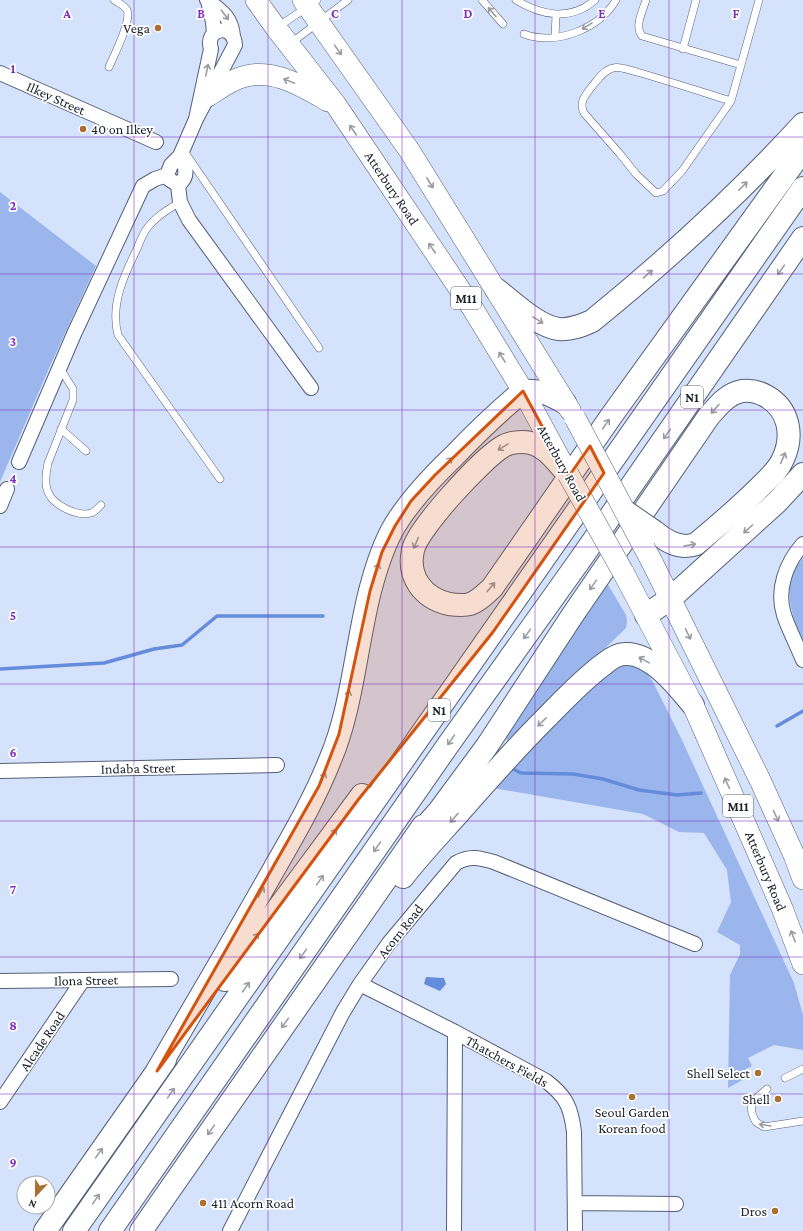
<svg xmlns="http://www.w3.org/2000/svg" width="803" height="1231" font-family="'Crimson Pro',serif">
<rect width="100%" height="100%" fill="#d5e2fc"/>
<!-- green -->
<path fill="#9bb6ec" d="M0,192l96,74 -46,100 -50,116z
M803,558v85c-12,-30 -23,-57 0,-85z
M607,583l19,32 1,5 -1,8 -117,114 -4,-4z
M629,664l13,5 10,11 29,58 113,245 9,32v35l-29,-5 -26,13 4,8 -7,4 3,7 -20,11 2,-113 10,-21v-9l-23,-13 14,-30 -4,-32 -23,-37 -25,-1 -36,-18 -150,-26 17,-24 99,-96z"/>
<!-- water -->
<path fill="#658cdb" d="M426,977l18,1 2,6 -6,7 -16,-7z"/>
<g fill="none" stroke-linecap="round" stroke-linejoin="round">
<!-- stream -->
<path stroke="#658cdb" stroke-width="3.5" d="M0,669l104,-6 50,-14 28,-4 35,-29h106
M777,726l26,-15
M511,768l10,5 52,1 30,5 36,11 38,5 24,-2"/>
<!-- service casing -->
<g stroke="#556076" stroke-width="8">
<path id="service" d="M482,0l21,24
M516,0c26,16 55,21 79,0
M646,0c-3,10 -12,27 -4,36l99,29
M278,27l39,-27
M524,34c32,12 75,-5 92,-34
M555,37l1,-22
M291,43l57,-43
M683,49l13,-49
M109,67c5,-12 23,-46 18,-57 -3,-5 -8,-7 -13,-10
M731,101c-32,-10 -63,-20 -94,-29 -8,-2 -17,-6 -24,-4 -10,2 -17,14 -23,21 -6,8 -11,14 -6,24l36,41 16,20 20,19 7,-2 19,-20 49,-70 28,-101
M184,151l135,197
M180,202c-11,7 -24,14 -32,25 -5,6 -8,14 -11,22 -13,26 -27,56 -19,86l102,144
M60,368l13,21v11l-25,63c-2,9 -4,20 0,29 5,13 29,25 43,21 4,-1 7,-5 10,-8
M61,429l25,22
M785,1078l18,-9
M767,1089c-14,11 -21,16 -11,33l8,5 39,-6"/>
</g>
<!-- minor casing -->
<g stroke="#556076" stroke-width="16">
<path id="minor" d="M207,0c14,11 24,16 26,36
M208,1l5,21 1,11
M0,73l156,69
M180,156c6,10 9,21 -2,29l-9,-6 -2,-4 4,-10 9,-9 16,-37 39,-74c-1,-23 -31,-17 -24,4l-15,70
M178,185l2,17 9,18 122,168
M19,462l55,-128 69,-148 12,-7 12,-4
M0,506l7,-17
M803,544c-17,19 -27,46 -19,71 5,15 13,30 19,45
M0,771l277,-6
M0,981l171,-2
M360,984l95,48 91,49c20,15 25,26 28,51l1,99
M0,1102l83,-122
M575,1203l101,1
M230,1231l113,-219 17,-28 29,-41 67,-80c14,-8 24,-5 38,-1l201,82
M454,1231l1,-199"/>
</g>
<!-- primary casing -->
<g stroke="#556076" stroke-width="22">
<path id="primary" d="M256,0l20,28 60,77 137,204 50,82 40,74
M303,0l106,150 161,260
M208,96c9,-6 19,-13 29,-17 32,-14 65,7 91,22
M652,562l108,218 34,75 9,24
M623,572l70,133 89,203 21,56"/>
</g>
<!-- motorway casing -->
<g stroke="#556076" stroke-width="24">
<path id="motorway" d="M496,289c16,12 42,38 63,40 12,1 22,-3 33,-8 75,-61 146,-126 211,-197
M568,474c-11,-11 -21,-27 -37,-31 -9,-2 -22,-1 -29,4 -21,13 -84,81 -89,103 -6,27 10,48 36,54 7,1 14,2 21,0 9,-3 15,-10 22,-16l120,-173 191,-265
M646,615l24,-16 107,-97 26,-28
M414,839l25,-28 48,-65 85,-130 137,-200c10,-11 18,-22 33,-25 8,-1 17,1 24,5 23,13 28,39 17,63 -4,10 -13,18 -21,26 -21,21 -43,40 -66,59 -15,6 -29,-2 -41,-12
M403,877c16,-21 35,-41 53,-61 29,-33 57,-65 88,-96 19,-19 38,-40 60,-56 6,-5 13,-10 21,-10 26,-2 53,33 68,51
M225,980l137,-185
M157,1071c39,-67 79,-134 117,-202 20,-35 41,-71 56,-109 22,-51 26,-114 40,-169 6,-23 13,-46 25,-66 16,-26 37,-48 59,-69 22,-23 45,-45 69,-65 18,-1 27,3 42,12
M45,1231l120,-171
M74,1231l729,-1043
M110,1231l338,-486 134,-188 221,-319
M141,1231l282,-405"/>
</g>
<!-- service -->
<use href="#service" stroke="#fff" stroke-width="7"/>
<!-- minor -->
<use href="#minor" stroke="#fff" stroke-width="14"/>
<!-- primary -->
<use href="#primary" stroke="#fff" stroke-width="21"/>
<!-- motorway -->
<use href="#motorway" stroke="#fff" stroke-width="22"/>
<!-- primary-bridge casing -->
<g stroke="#556076" stroke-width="22" stroke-linecap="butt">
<path id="primary-bridge" d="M575,418l77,144
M568,474l55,98"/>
</g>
<!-- motorway-bridge casing -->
<g stroke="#556076" stroke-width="24" stroke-linecap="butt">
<path id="motorway-bridge" d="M626,512l29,20"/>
</g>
<!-- primary-bridge -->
<use href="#primary-bridge" stroke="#fff" stroke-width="21"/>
<!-- motorway-bridge -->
<use href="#motorway-bridge" stroke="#fff" stroke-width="22"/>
</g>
<!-- one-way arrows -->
<defs><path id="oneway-shaft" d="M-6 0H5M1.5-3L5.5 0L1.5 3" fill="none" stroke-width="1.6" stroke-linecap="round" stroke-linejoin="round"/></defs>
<g stroke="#989b9f">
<use href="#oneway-shaft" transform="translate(492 12) rotate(-130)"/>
<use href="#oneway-shaft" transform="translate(225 15) rotate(53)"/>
<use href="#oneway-shaft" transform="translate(587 26) rotate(148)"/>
<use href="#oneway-shaft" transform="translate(338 50) rotate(55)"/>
<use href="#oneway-shaft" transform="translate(207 70) rotate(-78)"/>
<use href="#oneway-shaft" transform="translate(289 81) rotate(-158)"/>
<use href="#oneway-shaft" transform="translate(353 130) rotate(-124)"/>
<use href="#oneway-shaft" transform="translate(430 183) rotate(58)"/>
<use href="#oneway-shaft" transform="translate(743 186) rotate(-45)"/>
<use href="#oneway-shaft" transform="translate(432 248) rotate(-124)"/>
<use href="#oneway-shaft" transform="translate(781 270) rotate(125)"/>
<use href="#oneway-shaft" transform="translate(648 274) rotate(-41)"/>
<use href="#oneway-shaft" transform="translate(538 320) rotate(32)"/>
<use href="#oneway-shaft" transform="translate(502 357) rotate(-121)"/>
<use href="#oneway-shaft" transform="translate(715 409) rotate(132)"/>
<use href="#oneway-shaft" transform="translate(606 424) rotate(-55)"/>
<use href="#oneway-shaft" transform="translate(667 434) rotate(125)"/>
<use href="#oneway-shaft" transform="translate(503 447) rotate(149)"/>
<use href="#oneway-shaft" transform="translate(783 458) rotate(-66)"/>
<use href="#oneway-shaft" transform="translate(448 462) rotate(-45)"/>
<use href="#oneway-shaft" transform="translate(748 529) rotate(138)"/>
<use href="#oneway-shaft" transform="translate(416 543) rotate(114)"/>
<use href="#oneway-shaft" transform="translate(690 545) rotate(-10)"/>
<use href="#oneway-shaft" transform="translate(377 569) rotate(-73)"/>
<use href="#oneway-shaft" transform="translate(593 585) rotate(125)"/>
<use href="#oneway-shaft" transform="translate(491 587) rotate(-50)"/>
<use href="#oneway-shaft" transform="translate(527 634) rotate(125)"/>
<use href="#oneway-shaft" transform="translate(688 634) rotate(64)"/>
<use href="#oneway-shaft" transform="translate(644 660) rotate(-151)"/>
<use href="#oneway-shaft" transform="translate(348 696) rotate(-78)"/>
<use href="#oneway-shaft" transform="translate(542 722) rotate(135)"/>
<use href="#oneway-shaft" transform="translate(451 740) rotate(125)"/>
<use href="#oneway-shaft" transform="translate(323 778) rotate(-67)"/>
<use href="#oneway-shaft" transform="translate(727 783) rotate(-114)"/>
<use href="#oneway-shaft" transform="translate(776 816) rotate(65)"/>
<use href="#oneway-shaft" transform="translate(454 818) rotate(131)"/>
<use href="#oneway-shaft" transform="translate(333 834) rotate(-53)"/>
<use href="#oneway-shaft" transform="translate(377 847) rotate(125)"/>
<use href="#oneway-shaft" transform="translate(320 880) rotate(-55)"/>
<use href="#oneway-shaft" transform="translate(261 892) rotate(-61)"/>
<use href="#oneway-shaft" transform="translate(793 936) rotate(-111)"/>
<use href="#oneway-shaft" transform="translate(255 938) rotate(-53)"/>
<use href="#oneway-shaft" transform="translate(303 954) rotate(125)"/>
<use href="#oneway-shaft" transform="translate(246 987) rotate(-55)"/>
<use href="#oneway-shaft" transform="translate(285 1023) rotate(125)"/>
<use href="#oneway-shaft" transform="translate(171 1093) rotate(-55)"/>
<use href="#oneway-shaft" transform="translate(765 1125) rotate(-171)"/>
<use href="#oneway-shaft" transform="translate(211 1130) rotate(125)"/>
<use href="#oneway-shaft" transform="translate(99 1153) rotate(-55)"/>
<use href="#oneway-shaft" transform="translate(96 1199) rotate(-55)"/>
</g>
<!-- marked area -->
<path fill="#d4530f" fill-opacity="0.2" stroke="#d4530f" stroke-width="3" stroke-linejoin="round" d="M523,391l46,85 21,-30 14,27 -111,159 -135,168 -201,271 162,-285 20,-52 31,-143 12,-39 13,-26 16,-25 24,-26z"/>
<!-- grid -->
<path fill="none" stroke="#7b2cbf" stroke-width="1" stroke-opacity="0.55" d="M134,0v1231M268,0v1231M402,0v1231M535,0v1231M669,0v1231M0,137h803M0,274h803M0,410h803M0,547h803M0,684h803M0,821h803M0,957h803M0,1094h803"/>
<!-- markers -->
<g fill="#aa7030" stroke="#fff" stroke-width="1.5">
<circle cx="158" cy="28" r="4"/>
<circle cx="83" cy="129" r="4"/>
<circle cx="758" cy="1073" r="4"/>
<circle cx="632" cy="1097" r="4"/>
<circle cx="778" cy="1099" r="4"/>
<circle cx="203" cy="1203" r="4"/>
<circle cx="775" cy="1211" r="4"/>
</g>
<g text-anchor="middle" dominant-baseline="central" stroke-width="3.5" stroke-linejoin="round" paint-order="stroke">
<!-- shield labels -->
<g fill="#fff" stroke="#5f6369" stroke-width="1">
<rect x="451" y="287" width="30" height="22" rx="3"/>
<rect x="681" y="386" width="22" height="22" rx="3"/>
<rect x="428" y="699" width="22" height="22" rx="3"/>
<rect x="723" y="795" width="30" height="22" rx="3"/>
</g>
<g font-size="13" font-weight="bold" fill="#1b2029">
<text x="466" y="298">M11</text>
<text x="692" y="397">N1</text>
<text x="439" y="710">N1</text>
<text x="738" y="806">M11</text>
</g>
<!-- poi labels -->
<g font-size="14" fill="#1b2029" stroke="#fff" text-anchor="end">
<text x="150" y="28">Vega</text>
<text x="91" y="129" text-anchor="start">40 on Ilkey</text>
<text x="750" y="1073">Shell Select</text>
<text x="770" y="1099">Shell</text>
<text x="632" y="1112" text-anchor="middle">Seoul Garden<tspan x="632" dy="16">Korean food</tspan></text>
<text x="211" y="1203" text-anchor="start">411 Acorn Road</text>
<text x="767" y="1211">Dros</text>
</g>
<!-- street labels -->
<g font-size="14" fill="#1b2029" stroke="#fff">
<text transform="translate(56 98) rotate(24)">Ilkey Street</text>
<text transform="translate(392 188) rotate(56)">Atterbury Road</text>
<text transform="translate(562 463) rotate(61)">Atterbury Road</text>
<text transform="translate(138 768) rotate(-1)">Indaba Street</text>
<text transform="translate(766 871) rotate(67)">Atterbury Road</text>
<text transform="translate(400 931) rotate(-52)">Acorn Road</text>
<text transform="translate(86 980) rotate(-1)">Ilona Street</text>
<text transform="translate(42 1041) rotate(-56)">Alcade Road</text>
<text transform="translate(507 1061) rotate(29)">Thatchers Fields</text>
</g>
</g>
<g font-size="13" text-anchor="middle" font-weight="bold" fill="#7b2cbf" stroke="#fff" stroke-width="3.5" stroke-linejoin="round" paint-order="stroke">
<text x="67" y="18">A</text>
<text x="201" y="18">B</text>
<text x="335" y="18">C</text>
<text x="468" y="18">D</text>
<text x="602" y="18">E</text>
<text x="736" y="18">F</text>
<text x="13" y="73">1</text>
<text x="13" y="210">2</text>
<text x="13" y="346">3</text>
<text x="13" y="483">4</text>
<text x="13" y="620">5</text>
<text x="13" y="757">6</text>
<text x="13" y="894">7</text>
<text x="13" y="1030">8</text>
<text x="13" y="1167">9</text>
</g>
<!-- north arrow -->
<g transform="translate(36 1195) rotate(202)"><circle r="19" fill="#ffffff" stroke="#a4a6a9"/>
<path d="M0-3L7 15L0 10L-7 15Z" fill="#aa7030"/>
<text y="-6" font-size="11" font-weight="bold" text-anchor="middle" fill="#1b2029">N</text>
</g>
</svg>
